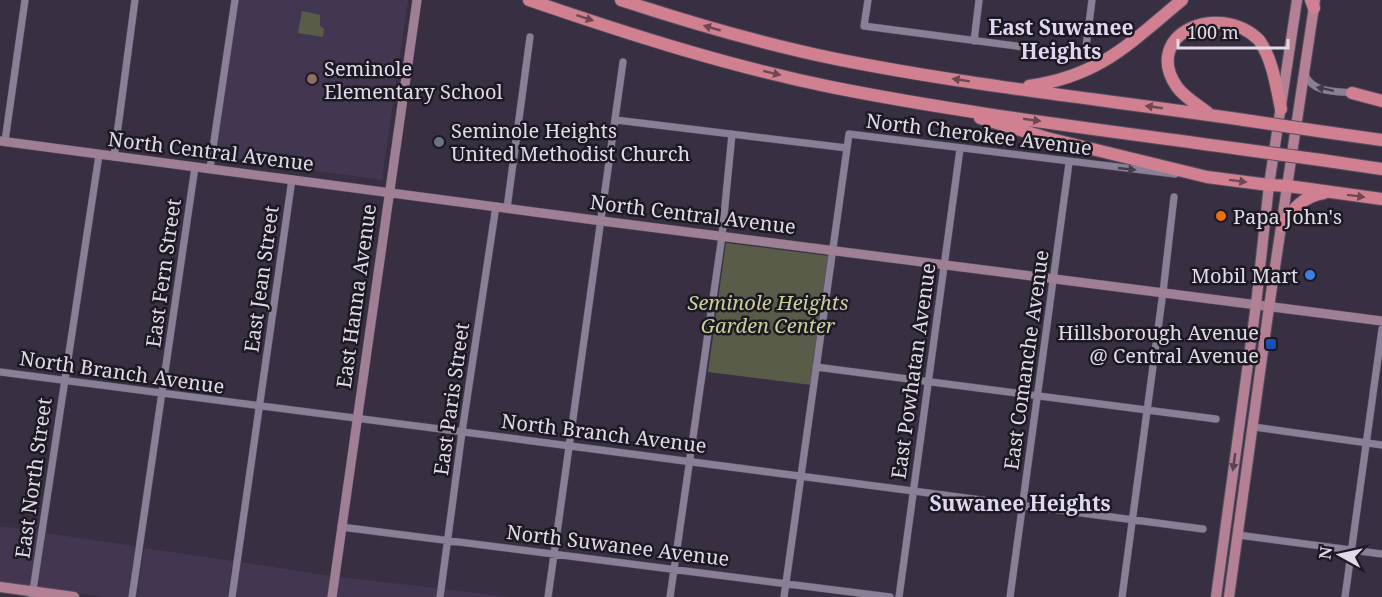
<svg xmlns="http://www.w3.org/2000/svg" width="1382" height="597" font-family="'Noto Serif',serif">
<rect width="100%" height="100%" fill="#382f43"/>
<!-- built -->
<path fill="#423650" d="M238,0h170l-26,180 -167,-23z
M0,526l38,5 -8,56 -30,-4z
M46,533l89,13 -7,51h-25l-65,-9z
M144,548l89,13 -6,36h-90z
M241,562l90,14 -3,21h-92z
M339,577l98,11 -1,9h-100z
M446,589l65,8h-67z"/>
<!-- green -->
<path fill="#5a5c4a" d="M302,11l18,4v11l4,3 -1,8 -25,-4z
M726,243l103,13 -18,129 -103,-13z"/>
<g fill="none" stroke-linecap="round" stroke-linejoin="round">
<!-- street casing -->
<g stroke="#554e5e" stroke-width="8">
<path id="street" d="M868,0l-4,26 221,29 7,-55
M974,41l5,-41
M1305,75c9,19 32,16 50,18
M616,120l231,28
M5,141l20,-141
M114,157l21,-157
M210,168l25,-168
M507,208l23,-171
M816,367l400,52
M0,372c401,54 802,101 1203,157
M1254,427l128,18
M341,527l549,70
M1238,535l144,19
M32,597l67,-442
M132,597l63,-430
M232,597l60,-418
M440,597l22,-165 34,-226
M548,597l75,-535
M670,597l52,-361 10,-102
M784,597l65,-463 326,40
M899,597l61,-448
M1010,597l59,-434
M1122,597l41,-305 11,-95
M1345,597l37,-268"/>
</g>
<!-- secondary casing -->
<g stroke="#554e5e" stroke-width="10">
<path id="secondary" d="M0,141l602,80 780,100
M332,597l85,-597"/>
</g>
<!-- primary casing -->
<g stroke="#554e5e" stroke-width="12">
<path id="primary" d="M0,587l74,10
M1216,597l40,-292 13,-120 28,-185
M1229,597l40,-290 46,-307"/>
</g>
<!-- highway casing -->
<g stroke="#554e5e" stroke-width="14">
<path id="highway" d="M529,0c99,34 199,66 302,87 135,27 273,43 409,62
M621,0c70,23 142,44 215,59 135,27 272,41 408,61
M1311,0l3,8
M1029,86c71,-10 101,-43 153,-86
M1352,93l30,8
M1208,113c-10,-8 -24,-16 -31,-26 -36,-52 41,-87 82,-47 14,20 17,46 22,69
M980,118l67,20 160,39 62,8 19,1 94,13
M1325,132l57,8
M1321,160l61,9
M1282,226c11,-17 21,-30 42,-33"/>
</g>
<!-- street -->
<use href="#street" stroke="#897f96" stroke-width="7"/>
<!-- secondary -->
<use href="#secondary" stroke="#9e7f94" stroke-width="9"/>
<!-- primary -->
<use href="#primary" stroke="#b48093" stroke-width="10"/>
<!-- highway -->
<use href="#highway" stroke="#d08091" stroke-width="12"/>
<!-- highway-bridge casing -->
<g stroke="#554e5e" stroke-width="14" stroke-linecap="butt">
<path id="highway-bridge" d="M1244,120l81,12
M1240,149l81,11"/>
</g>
<!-- highway-bridge -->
<use href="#highway-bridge" stroke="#d08091" stroke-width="12"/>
</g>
<!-- one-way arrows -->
<defs><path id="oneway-solid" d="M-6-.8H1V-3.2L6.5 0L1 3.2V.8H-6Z" transform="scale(1.5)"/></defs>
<g fill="#6e4754">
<use href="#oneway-solid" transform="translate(585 18) rotate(18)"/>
<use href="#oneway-solid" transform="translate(712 28) rotate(-164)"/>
<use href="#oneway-solid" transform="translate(772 73) rotate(14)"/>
<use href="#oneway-solid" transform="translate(961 80) rotate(-171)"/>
<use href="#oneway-solid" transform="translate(1154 107) rotate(-172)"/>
<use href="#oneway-solid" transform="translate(1032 120) rotate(8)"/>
<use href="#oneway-solid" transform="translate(1238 181) rotate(7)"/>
<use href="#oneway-solid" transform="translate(1356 196) rotate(7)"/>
</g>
<g fill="#433d4b">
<use href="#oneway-solid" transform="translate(1325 89) rotate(-168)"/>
<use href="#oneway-solid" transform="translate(1127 169) rotate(6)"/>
</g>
<use fill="#59424f" href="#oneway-solid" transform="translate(1234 462) rotate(98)"/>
<!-- markers -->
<circle fill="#8d6e63" stroke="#1d1922" stroke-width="2" cx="312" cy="79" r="6"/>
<circle fill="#6b7280" stroke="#1d1922" stroke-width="2" cx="439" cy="142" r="6"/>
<circle fill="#e8710a" stroke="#1d1922" stroke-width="2" cx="1221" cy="216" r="6"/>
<circle fill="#3f7fe0" stroke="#1d1922" stroke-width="2" cx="1310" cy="275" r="6"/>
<rect fill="#1a4fb4" stroke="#1d1922" stroke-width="2" x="1265" y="338" width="12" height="12" rx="3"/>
<g text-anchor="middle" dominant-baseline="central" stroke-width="5" stroke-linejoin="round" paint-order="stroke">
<!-- poi labels -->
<g font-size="20" fill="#e1dbe8" stroke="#1d1922" text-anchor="start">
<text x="324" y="68">Seminole<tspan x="324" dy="23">Elementary School</tspan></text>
<text x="451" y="130">Seminole Heights<tspan x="451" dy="23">United Methodist Church</tspan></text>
<text x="1233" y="216">Papa John's</text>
<text x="1298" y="275" text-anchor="end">Mobil Mart</text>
<text x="1259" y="332" text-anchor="end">Hillsborough Avenue<tspan x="1259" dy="23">@ Central Avenue</tspan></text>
</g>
<!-- street labels -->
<g font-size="20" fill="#e1dbe8" stroke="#1d1922">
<text transform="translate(979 134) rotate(7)">North Cherokee Avenue</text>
<text transform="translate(211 151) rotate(7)">North Central Avenue</text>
<text transform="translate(693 214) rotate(7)">North Central Avenue</text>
<text transform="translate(163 273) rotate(-82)">East Fern Street</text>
<text transform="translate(261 279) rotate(-82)">East Jean Street</text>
<text transform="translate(356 296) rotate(-82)">East Hanna Avenue</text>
<text transform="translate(1026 360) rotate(-82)">East Comanche Avenue</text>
<text transform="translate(913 371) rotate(-82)">East Powhatan Avenue</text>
<text transform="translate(122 372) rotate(8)">North Branch Avenue</text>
<text transform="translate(451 399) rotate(-82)">East Paris Street</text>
<text transform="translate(604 433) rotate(7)">North Branch Avenue</text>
<text transform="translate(33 478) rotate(-82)">East North Street</text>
<text transform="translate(618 545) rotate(7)">North Suwanee Avenue</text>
</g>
<!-- park labels -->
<g font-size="20" font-style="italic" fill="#cbd09a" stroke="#1d1922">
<text x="768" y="302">Seminole Heights<tspan x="768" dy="23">Garden Center</tspan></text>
</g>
<!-- neighbourhood labels -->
<g font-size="21" font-weight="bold" fill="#e2d7f1" stroke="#1d1922">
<text x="1061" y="27">East Suwanee<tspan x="1061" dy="24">Heights</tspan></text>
<text x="1020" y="503">Suwanee Heights</text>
</g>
</g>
<!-- north arrow -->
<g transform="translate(1340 555) rotate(278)" stroke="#1d1922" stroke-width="4.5" paint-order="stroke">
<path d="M0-4.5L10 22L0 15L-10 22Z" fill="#e1dbe8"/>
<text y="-9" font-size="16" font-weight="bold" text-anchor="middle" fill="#e1dbe8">N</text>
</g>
<!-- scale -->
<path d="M1178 39v9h110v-9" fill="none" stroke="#e1dbe8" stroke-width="3"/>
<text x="1187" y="39" font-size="18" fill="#e1dbe8" stroke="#1d1922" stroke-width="4.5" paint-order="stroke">100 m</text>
</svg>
